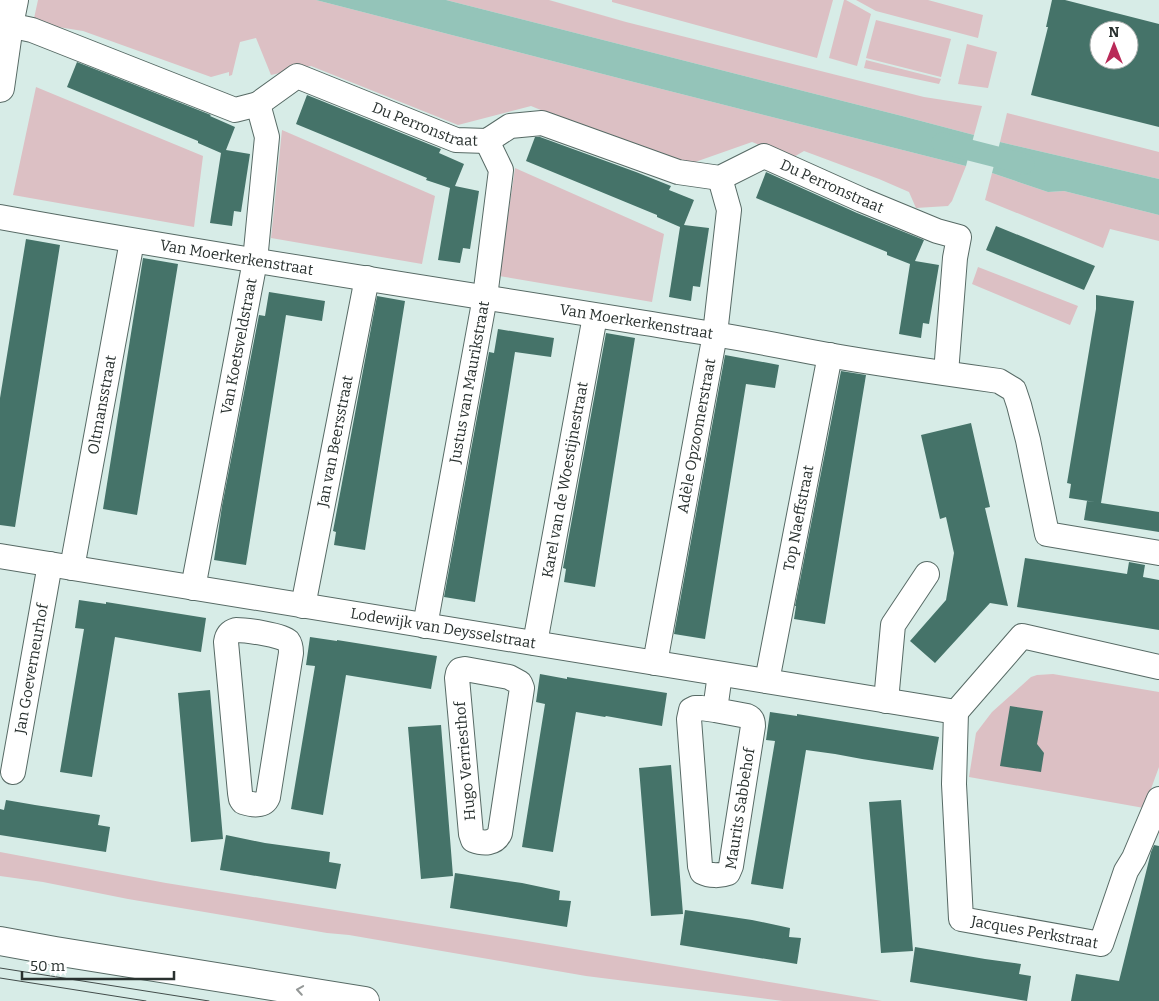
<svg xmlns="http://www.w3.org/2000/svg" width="1159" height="1001" font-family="Bitter,serif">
<rect width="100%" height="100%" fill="#d7ece7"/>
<!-- green -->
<path fill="#dcc0c4" d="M38,0h278l310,80 340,86 -14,35 -4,5 -32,2 -7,-16 -30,-13 -75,-28 -12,7 -40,-16 -71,25 -150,-61 -73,19 -147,-59 -40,9 -15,-37 -16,4 -8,33 -3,1v-4l-18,5 -128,-46 -50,-8z
M446,0h103l77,22 298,75 58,9 -8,29 -72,-19z
M612,0h221l-16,58 -205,-56z
M844,0h2l25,14 -14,52 -28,-8z
M856,0h72l55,15 -5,23 -102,-27z
M876,20l75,19 -10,38 -75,-19z
M967,44l30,8 -9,36 -30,-4z
M866,60l75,19 -2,5 -75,-16z
M36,87l167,69 -9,71 -181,-32z
M1007,113l152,39v27l-159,-37z
M282,130l153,66 -13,68 -151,-26z
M515,168l149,66 -12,68 -153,-26z
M992,173l56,19 16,-1 95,24v26l-49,-12 -7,19 -118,-48z
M978,267l100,39 -8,19 -98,-41z
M1053,674l106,18v75l-15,41 -175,-31 7,-44 16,-21 39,-35 6,-2z
M0,852l166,31 349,56 367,62h-99l-197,-25 -237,-41 -22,-2 -199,-34 -85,-17 -43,-6z"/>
<!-- water -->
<path fill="#94c4b9" d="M316,0h130l456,116 72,19 -8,31 -340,-86z
M1000,142l159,37v36l-95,-24 -16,1 -56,-19z"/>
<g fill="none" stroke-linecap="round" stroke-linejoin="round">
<!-- canal -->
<path stroke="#94c4b9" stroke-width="21" d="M942,143l82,21"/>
</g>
<!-- building -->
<path fill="#457369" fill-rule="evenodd" d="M1052,0h13l94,24v103l-128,-32 17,-68h-2zM1099,30h30v30h-30z
M77,62l134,53 -1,1 25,11 -9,23 24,4 -9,58 -7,-1 -2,15 -22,-3 11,-70 -23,-10v-2l-131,-54z
M307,95l134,54 -2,4 25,11 -9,22 24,5 -9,58 -7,-1 -3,15 -22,-3 12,-72 -24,-8 1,-2 -131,-54z
M535,137h5l96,35 35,14 -2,4 25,10 -10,25 25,3 -9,59 -7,-1 -2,15 -22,-4 11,-70 -23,-10v-2l-131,-54z
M766,172l91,41 67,27 -9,21 24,4 -10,59 -6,-1 -2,15 -22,-4 11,-70 -23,-9v-3l-131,-54z
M996,226l99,40 -11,24 -98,-40z
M26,239l34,6 -45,282 -15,-2v-127z
M143,258l35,6 -41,251 -34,-6z
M269,292l56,9 -3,20 -36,-6 -40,250 -32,-5 8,-54 37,-191 6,1z
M1096,295l38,6 -33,202 58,9v20l-75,-12 3,-19 8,1 -26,-4 2,-14 -4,-1 29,-174z
M377,296l28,5 -40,249 -31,-5 2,-13 -3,-1z
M498,329l56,9 -3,19 -36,-5 -40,250 -31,-5 45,-245 5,1z
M606,333l29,5 -40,249 -31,-5 2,-13 -3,-1z
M725,355l54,10 -4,23 -29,-4 -41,255 -31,-5z
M841,371l25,4 -41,249 -31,-5 2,-13h-1z
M971,423l19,84 -5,1 23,98 -18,-3 -55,60 -25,-22 36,-41 8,-47 -8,-36 -6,2 -19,-84z
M1025,558l102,16 2,-12 16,3 -2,12 16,3v50l-142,-23z
M79,600l27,4v-2l100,16 -5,34 -86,-15 -23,140 -32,-5 24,-143 -9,-1z
M310,637l27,4v-1l100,16 -6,33 -85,-14 -23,140 -32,-6 24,-143 -9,-1z
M540,674l27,5v-2l100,16 -5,33 -56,-10 -1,1 -29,-5 -23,140 -31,-5 23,-143 -9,-2z
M210,690l13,149 -32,3 -13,-149z
M1010,706l33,5 -6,33 7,9 -3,19 -41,-6z
M770,712l27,4v-2l142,23 -6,33 -71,-11 -27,-5 -29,-4 -23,139 -32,-5 24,-143 -9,-1z
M441,725l12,151 -32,3 -13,-152z
M671,765l12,149 -32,2 -12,-148z
M6,800l29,5 65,10 -2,10 12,2 -4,25 -106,-17v-26l4,1z
M901,800l12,151 -32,2 -12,-151z
M226,835l39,8 65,9 -1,10 12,2 -5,25 -116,-19z
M1154,845l5,1v155h-88l5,-27 43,7 32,-129z
M455,873l67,10 38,8 -1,9 12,1 -4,26 -117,-19z
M685,910l67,10 38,8 -1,9 12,1 -4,26 -117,-19z
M915,947l70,12 36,5 -2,10 12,2 -4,25 -117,-19z"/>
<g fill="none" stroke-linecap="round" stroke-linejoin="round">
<!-- minor casing -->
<g stroke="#576a65" stroke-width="26">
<g id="minor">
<path id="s1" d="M9,25l23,5 203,80 23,-6 39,-28 159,64 31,1 23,-15 32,-3 136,49 42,6 44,-22 98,44 75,31 22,6 -4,21 -9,115"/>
<path id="s2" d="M0,217c237,43 475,78 713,117 39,6 77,14 115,21 57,10 114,18 171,26l15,9 5,15 9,35 19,94 112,19"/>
<path id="s3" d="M0,556l956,156 66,-76 137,31"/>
<path id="s4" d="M72,568l60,-327"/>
<path id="s5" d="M193,588l62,-327 12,-124 -9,-33"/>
<path id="s6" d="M303,606l64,-328"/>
<path id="s7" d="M425,626l60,-329 16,-127 -14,-29"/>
<path d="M236,630c10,0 46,5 52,11 3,4 3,8 3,12l-23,144c-4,10 -16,8 -25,5l-2,-3 -1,-6 -14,-151c1,-7 3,-10 10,-12z"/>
<path id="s8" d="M535,643l60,-327"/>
<path id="s9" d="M655,663l60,-329 14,-124 -9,-32"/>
<path d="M465,669l44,8 11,6 2,5 -22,145c-5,11 -16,11 -27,7l-2,-6 -14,-156 1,-5 2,-3z"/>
<path id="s10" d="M767,681l63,-326"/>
<path d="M886,701l7,-76 34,-51"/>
<path id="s11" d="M715,710l-14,-2h-6l-4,2 -2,9 11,147 2,6c8,4 18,4 26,1l3,-7 22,-140c0,-5 -1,-8 -6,-10l-32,-6 5,-36"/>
<path id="s12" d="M956,712l-2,72 7,135 140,25 25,-73 8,-13 25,-59"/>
<path id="s13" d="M13,772l37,-208"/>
</g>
</g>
<!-- tertiary casing -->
<g stroke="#576a65" stroke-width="30">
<path id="tertiary" d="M0,88l9,-63 5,-25
M0,941l55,10 310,50"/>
</g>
<!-- minor -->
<use href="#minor" stroke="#fff" stroke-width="24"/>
<!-- tertiary -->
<use href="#tertiary" stroke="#fff" stroke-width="28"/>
<!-- tram -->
<path stroke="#424c4a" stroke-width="1" d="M0,968l209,33
M0,978l146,23"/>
</g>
<!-- one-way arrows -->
<defs><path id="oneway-chevron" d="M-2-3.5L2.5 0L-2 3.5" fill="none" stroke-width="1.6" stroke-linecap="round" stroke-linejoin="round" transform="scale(1.25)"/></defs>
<use stroke="#949897" href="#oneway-chevron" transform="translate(300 990) rotate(-171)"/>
<g text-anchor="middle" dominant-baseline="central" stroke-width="5" stroke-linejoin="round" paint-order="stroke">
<!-- street labels -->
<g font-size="15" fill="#29312f" stroke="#fff">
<text stroke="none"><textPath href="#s1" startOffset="451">Du Perronstraat</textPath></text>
<text stroke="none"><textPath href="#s1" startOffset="886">Du Perronstraat</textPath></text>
<text stroke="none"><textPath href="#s2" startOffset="240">Van Moerkerkenstraat</textPath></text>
<text stroke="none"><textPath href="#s2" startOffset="645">Van Moerkerkenstraat</textPath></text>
<text stroke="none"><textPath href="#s5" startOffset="246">Van Koetsveldstraat</textPath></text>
<text stroke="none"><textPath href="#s7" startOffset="248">Justus van Maurikstraat</textPath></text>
<text stroke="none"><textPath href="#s4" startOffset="166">Oltmansstraat</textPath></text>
<text stroke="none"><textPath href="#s9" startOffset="231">Adèle Opzoomerstraat</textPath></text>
<text stroke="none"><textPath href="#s6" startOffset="168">Jan van Beersstraat</textPath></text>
<text stroke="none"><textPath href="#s8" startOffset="166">Karel van de Woestijnestraat</textPath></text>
<text stroke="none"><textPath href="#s10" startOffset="166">Top Naeffstraat</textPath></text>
<text stroke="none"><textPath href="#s3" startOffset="449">Lodewijk van Deysselstraat</textPath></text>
<text stroke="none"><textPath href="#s13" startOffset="105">Jan Goeverneurhof</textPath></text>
<text transform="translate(465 761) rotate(-95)">Hugo Verriesthof</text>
<text stroke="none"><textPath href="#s11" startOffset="280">Maurits Sabbehof</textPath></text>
<text stroke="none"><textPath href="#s12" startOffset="282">Jacques Perkstraat</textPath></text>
</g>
</g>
<!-- north arrow -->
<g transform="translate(1114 45)"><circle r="24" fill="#ffffff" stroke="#a9adac"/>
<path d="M0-4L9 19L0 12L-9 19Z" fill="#b92a58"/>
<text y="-8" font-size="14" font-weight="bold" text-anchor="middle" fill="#29312f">N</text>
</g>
<!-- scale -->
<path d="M22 971v8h152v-8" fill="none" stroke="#29312f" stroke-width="2.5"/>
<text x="30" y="971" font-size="15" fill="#29312f" stroke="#ffffff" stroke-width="4" paint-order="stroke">50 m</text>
</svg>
